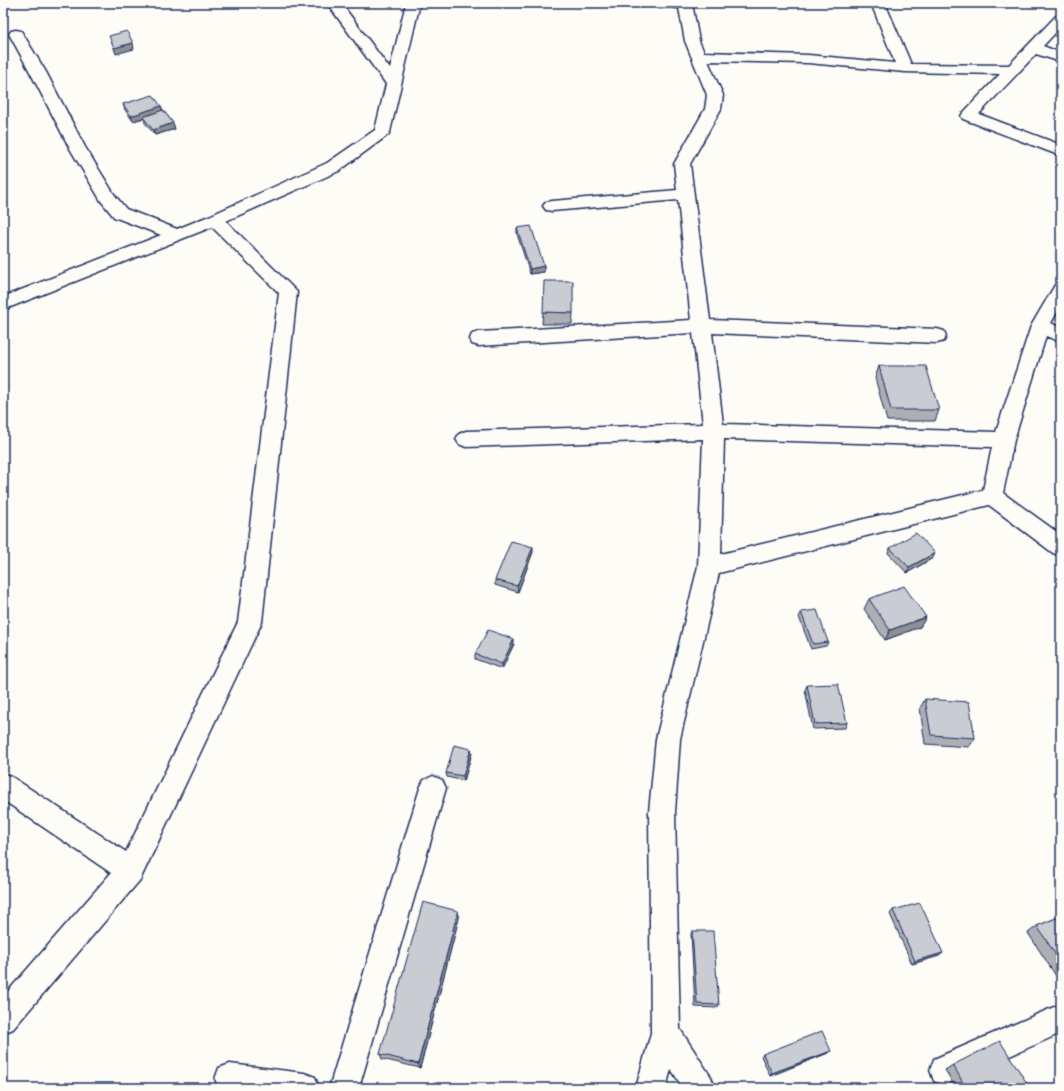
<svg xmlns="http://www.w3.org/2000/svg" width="1064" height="1091" font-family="Mynerve,sans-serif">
<rect width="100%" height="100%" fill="#fdfcf7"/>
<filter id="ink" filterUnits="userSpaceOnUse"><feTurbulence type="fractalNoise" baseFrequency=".025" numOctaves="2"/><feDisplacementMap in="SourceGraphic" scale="8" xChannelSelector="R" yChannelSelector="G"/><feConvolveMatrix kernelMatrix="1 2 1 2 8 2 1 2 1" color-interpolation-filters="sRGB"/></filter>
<g filter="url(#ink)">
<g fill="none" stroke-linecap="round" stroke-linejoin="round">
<!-- minor casing -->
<g stroke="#1b2f5e" stroke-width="3">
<path id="minor" d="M327,3h14l49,66 16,-66h14l-30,129 -2,3 -49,36 -113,50 71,71 -35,330 -122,258 -127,149 -10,4v-36l108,-124 -108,-73v-27l9,4 114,75 112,-230 41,-329 -67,-66 -209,83v-13l158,-62 -47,-18 -13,-16 -32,-54 -39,-75 -21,-38 2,-3 5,-1 5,1 2,3 23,38 39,75 29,47 12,15 51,20 32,-13 118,-53 48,-33 11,-46z
M653,3h39l7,38 5,11 104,3 87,8 -24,-60h14l26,61 98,1 47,-49 5,-1v12l-18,19 18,7v9l-25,-8 -57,60 82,31v11l-98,-37 -2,-3 2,-3 37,-39 -95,-2 -97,-9 -100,-2 15,34 -2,14 -31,55 20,156 227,9 7,2 2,5 -2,5 -7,2 -225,-10 11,91 273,8 35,-106 24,-41 6,-2v22l-10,18 10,5v14l-15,-6 -32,104 -11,53 58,42v21l-8,-3 -64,-48 -270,68 -39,166 -5,73 5,217 31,48 4,11h-32l-12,-19 -5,19h-30l15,-55 -2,-221 7,-73 42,-173 5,-127 -237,8 -7,-3 -3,-5 3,-5 7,-3 237,-7 -10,-91 -214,13 -7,-2 -2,-5 2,-5 7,-2 212,-12 -13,-120 -126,11 -6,-1 -3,-4 3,-4 6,-1 125,-11 -3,-26 31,-55 2,-14 -22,-54 -6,-33 -24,-2zM724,439l268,8 -9,43 -262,64z
M433,776l9,4 4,8 -87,300h-30l91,-300 4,-8z
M1061,1004v29l-116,52 -11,-4 -4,-11 4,-11z
M230,1064l74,9 11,4 4,11h-100l-4,-9 4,-11z"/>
</g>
<!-- minor -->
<use href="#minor" fill="#fdfcf7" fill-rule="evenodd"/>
</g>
<!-- wall -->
<path fill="#adafb5" stroke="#1b2f5e" d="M123,104l38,2 2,4 10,13 2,6 -20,6 -10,-12 -1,-5 -11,3 -8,-11z
M517,228l27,38v6l-14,2 -13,-40z
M543,312l30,1 -1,11h-30z
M879,366l60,44 -4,11h-48l-12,-43z
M890,548l43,10 -26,15 -19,-20z
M533,552l-15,40 -23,-7v-5z
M869,599l57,18 -6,10 -35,13 -21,-31z
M801,612l27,30 -2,4 -15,3 -12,-32z
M514,644l-12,25 -27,-10v-5z
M807,685l40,38 -2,5 -32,1 -8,-39z
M925,699l50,39 -6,9 -44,-3 -5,-36z
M471,749l1,4 -8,28 -17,-4 -1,-4z
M893,910l46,46 -27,8 -22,-50z
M458,911l1,7 -39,150 -38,-9 -2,-5z
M1061,916v61l-3,2 -30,-46 9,-7z
M692,931l27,74 -2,3 -22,-1 -4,-73z
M831,1051l-3,2 -58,23 -9,-20 2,-2z
M953,1065l77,23h-74l-11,-18z"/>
<!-- shaded-wall -->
<path fill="#8d8f94" stroke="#1b2f5e" d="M133,43l1,6 -18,5 -2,-6z
M161,106l2,6 -30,9 -2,-5z
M173,123l2,6 -20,6 -2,-5z
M544,266v6l-14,2v-5z
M533,547v5l-15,40 -1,-6z
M935,553l-2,5 -26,15 2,-6z
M926,617l-6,10 -35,13 5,-10z
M514,639v5l-12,25v-5z
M471,749l1,4 -8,28 -1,-5z
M458,911l1,7 -39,150 -2,-4z
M943,953l-4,3 -27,8 3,-3z
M831,1051l-3,2 -58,23 2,-3z"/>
<!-- building -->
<path fill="#c9ccd3" stroke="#1b2f5e" d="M127,31l6,12 -19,5 -5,-12z
M153,95l8,11 -30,10 -8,-12z
M163,110l10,13 -20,7 -10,-13z
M531,226l13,40 -14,3 -13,-41z
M544,281h29v32l-30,-1z
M879,366h47l13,44h-48z
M916,533l19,20 -26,14 -19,-19z
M511,541l22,6 -16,39 -22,-6z
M904,586l22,31 -36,13 -21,-31z
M817,610l11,32 -15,2 -12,-32z
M488,630l26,9 -12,25 -27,-10z
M838,684l9,39 -32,1 -8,-39z
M925,699l44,3 6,36 -44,-3z
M454,745l17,4 -8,27 -17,-3z
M423,902l35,9 -40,153 -38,-10z
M920,903l23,50 -28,8 -22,-51z
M1061,916v47l-24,-37z
M692,931h21l6,74 -22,-1z
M822,1031l9,20 -59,22 -9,-19z
M1000,1041l30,47h-64l-13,-23z"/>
</g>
<!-- margin -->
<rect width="1064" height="1091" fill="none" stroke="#fdfcf7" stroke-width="16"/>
<rect x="8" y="8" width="1048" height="1075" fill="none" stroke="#1b2f5e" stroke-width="1.5" filter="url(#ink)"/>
</svg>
